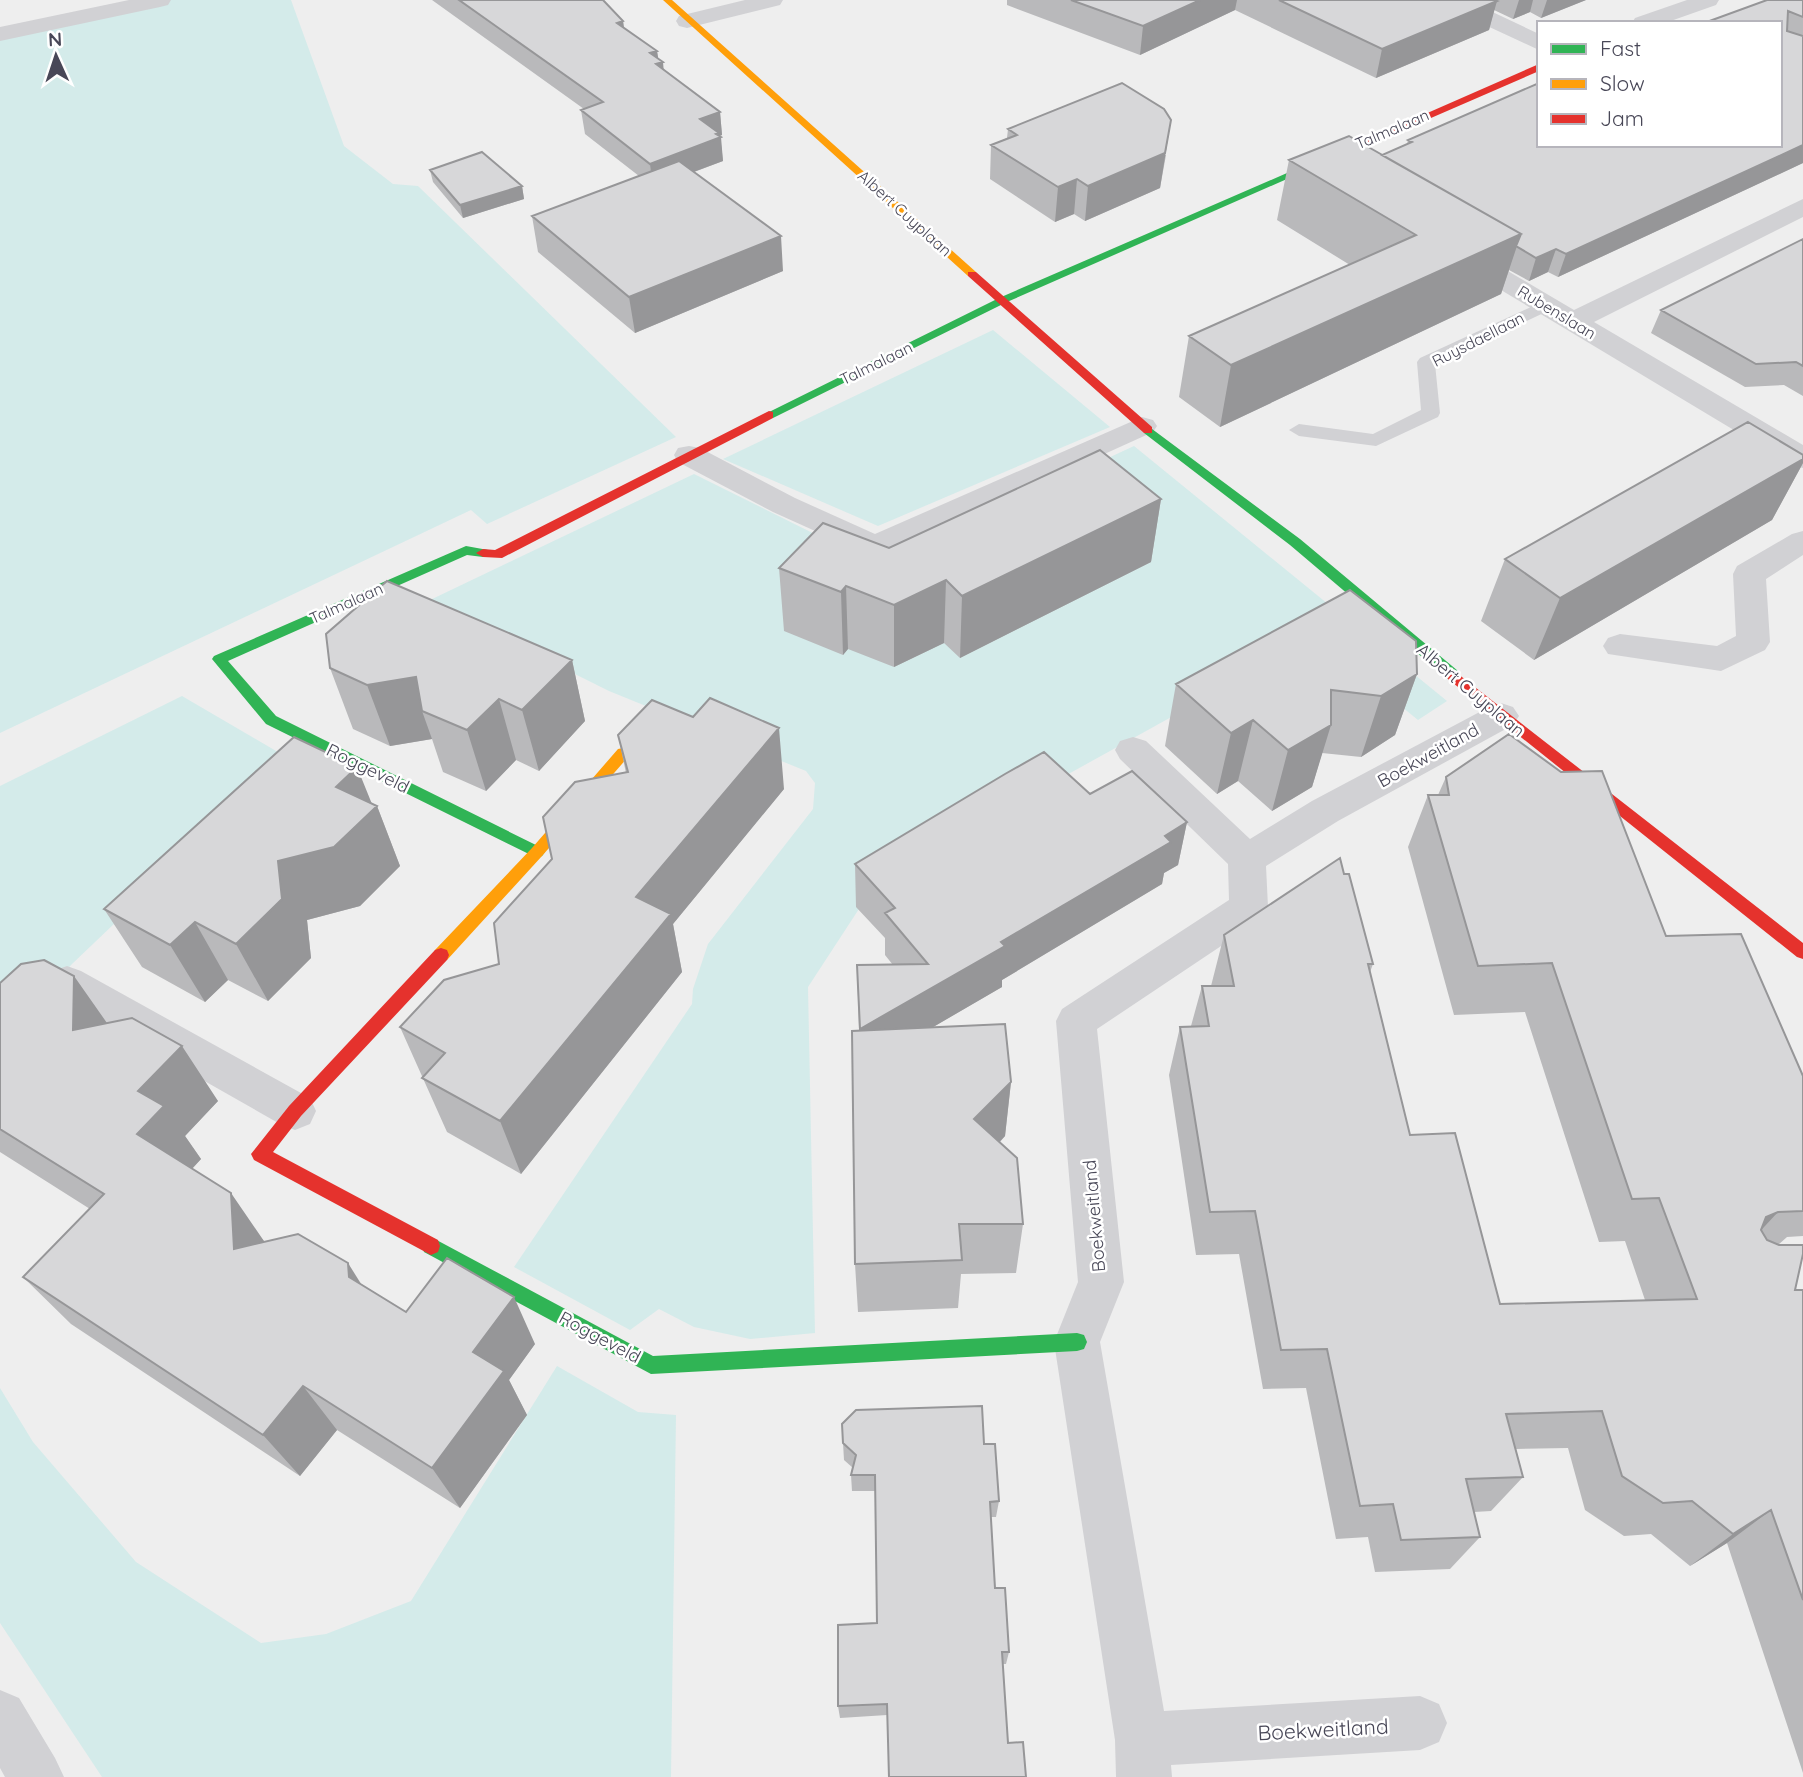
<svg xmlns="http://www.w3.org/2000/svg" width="1803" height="1777" font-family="Quicksand,sans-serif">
<rect width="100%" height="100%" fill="#eee"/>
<!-- green -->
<path fill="#d4ebea" d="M169,0h122l53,146 49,38 25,2 258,251 -189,87 -16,-14 -471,223v-698z
M993,330l117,97 -232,99 -155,-67z
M1134,446l313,255 -29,19 -102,-83 -309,171 -135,81 -64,98 7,346 -65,6 -56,-12 -35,-18 -29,21 -116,-63 178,-263 1,-15 15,-45 105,-135 2,-26 -9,-12 -197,-80 -181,-90 266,-127 183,91z
M182,696l106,62 -216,206 -72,76v-254z
M557,1366l81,46 38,3 -5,362h-569l-102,-154v-235l33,54 103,120 125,81 65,-9 85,-33z"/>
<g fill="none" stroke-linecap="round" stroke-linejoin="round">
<!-- lane -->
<path fill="#d1d1d4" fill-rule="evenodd" d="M1546,300l6,1 3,4 -3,4 -117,55 5,49 -2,4 -62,29 -77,-10 -10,-6 10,-6 74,10 48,-24 -4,-48 3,-4z"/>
<!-- street -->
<path fill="#d1d1d4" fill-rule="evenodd" d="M129,0h42l-3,5 -8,2 -160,34v-14z
M745,0h38l-3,5 -93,23 -8,-2 -3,-5 3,-5z
M1439,0h28l72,34v16l-97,-45z
M1687,0h32l-3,5 -51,18h-33l3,-5z
M1803,199v18l-209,105 209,123v23l-11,-3 -341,-205 -4,-6 4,-6 9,-2 9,2 105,62z
M1142,417l11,3 4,6 -4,6 -278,126 -102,-46 -95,-50 -4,-7 4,-7 11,-2 11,2 95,50 80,36z
M1803,531v24l-37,24 4,63 -5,8 -44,21 -113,-17 -5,-8 5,-8 12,-4 97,12 19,-10 -3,-62 4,-8 55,-32z
M1501,703l12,4 6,9 -6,9 -175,96 -72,45 2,41 -5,11 -166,111 27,253 -24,60 64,369 256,-15 19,8 8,19 -8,19 -19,8 -249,15 1,12h-56l-1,-37 -61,-398 24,-60 -22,-261 6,-12 167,-109 -1,-36 -108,-105 -5,-9 5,-9 13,-4 13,4 104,98 62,-38 177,-94z
M67,966l14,5 229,127 6,13 -6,13 -15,6 -15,-6 -227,-129 -6,-12 6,-12z
M0,1690l19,8 36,60 9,19h-59l-5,-9z"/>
<!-- fast -->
<path fill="#30b455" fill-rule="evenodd" d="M1287,173l9,2 -289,127 -234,116h-8l-2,-3 236,-117z
M1148,426l152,113 158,132 2,4 -2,4h-10l-158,-134 -146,-112v-6z
M466,546l22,4 2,3 -7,4 -16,-2 -239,106 48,55 266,132 3,4 -3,4 -5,2 -271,-134 -54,-65 2,-3z
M431,1237l222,119 424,-23 7,2 3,7 -3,7 -7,2 -426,23 -227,-122 -2,-6 2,-6z"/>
<!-- slow -->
<path fill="#ff9f0a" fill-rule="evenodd" d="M663,0h9l304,272v4h-8z
M623,748l7,5 -2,4 -86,99 -95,104h-12l-2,-5 2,-5 97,-102 86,-99z"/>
<!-- jam -->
<path fill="#e5322d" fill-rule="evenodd" d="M1539,64v7l-244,106 -9,-2z
M968,272h8l176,155v6h-8l-176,-157z
M769,411l4,1v6l-271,140 -19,-1 -7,-4 7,-4 12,1z
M1453,670l350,273v16l-6,-2 -349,-278 -2,-4 2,-4z
M441,948l6,2 2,5 -2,5 -146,156 -28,36 165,88 2,6 -2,6 -7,3 -177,-95 -3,-6 38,-48 146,-156z"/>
</g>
<!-- wall -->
<path fill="#b9b9bb" d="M432,0h171l20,21 1,7 33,23 1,8 6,11 56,42 2,23 -2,1 3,25 -29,11 89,99 -148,62 -97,-81 -6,-36 107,-40 -54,-42 -4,-24 3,-1z
M1007,0h579l-45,18 -11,-6 -17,7 -19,-9 -5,20 -113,48 -141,-68 -95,45 -133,-50z
M1803,0v163l-245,114 -10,-5 -19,9 -20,-11 -8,24 -281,133 -41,-30 10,-61 161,-71 -73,-45 12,-60 93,-5 25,-11 1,-4 296,-117z
M1008,129l158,26 -6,33 -75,33 -11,-7 -19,8 -65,-43 1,-34 16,-7z
M430,170l92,16 2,13 -61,19 -30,-36z
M1803,239v157l-19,-11 -39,2 -94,-54 10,-23z
M1803,455v8l-31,57 -238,140 -53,-39 24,-62z
M1161,499l-10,63 -191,96 -16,-15 -50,24 -46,-18 -5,6 -59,-24 -5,-63z
M572,660l13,61 -46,50 -23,-11 -30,31 -43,-19 -11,-33 -42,7 -37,-17 -23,-61z
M1417,674l-22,61 -34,22 -39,-4 -10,34 -40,24 -34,-30 -21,13 -52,-48 11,-62z
M618,735l166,54 -111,135 9,48 -161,202 -74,-42 -47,-105 99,-63 53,-105 74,-86z
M1446,777l220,159 137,140v160l-16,1 -9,8 17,45h8v483l-76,-230 -37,23 -39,-32 -27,2 -39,-26 -17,-62 -52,1 7,28 -32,34 -17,1 6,25 -30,32 -75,3 -7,-35 -32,2 -30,-151 -43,1 -24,-135 -43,1 -27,-180 11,-48 11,-1 11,-40h9l13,-51 120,-61 29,90 -3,8 40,163 90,169 145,-4 -20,-59 -26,1 -74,-230 -71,3 -46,-168 20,-52h10z
M1090,794l97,28 -9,43 -14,8 -2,11 -160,96v7l-69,40 78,55 -6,54 -5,6 23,82 -7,49 -55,1 -3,34 -100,4 -3,-48 4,-233 -2,-66h36l-8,-10v-17l-29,-31 -1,-43z
M372,804l5,2 23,60 -40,40 -53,14 4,38 -43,43 -40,-21 -23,22 -63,-35 -38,-58z
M0,983l107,40 111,78 -33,35 16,23 -9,10 73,73 96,42 45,28 129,32 -26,36 18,35 -67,93 -123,-78 -37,46 -229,-152 -48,-47 67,-68 -90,-57z
M843,1443l141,1 15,57 -3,16h-6l5,71 14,64 -3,12h-3l5,79 18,34 -139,-62 -47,3 -2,-12 39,-83 -2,-132h-23l-1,-16 2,-7 -9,-8z"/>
<!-- shaded-wall -->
<path fill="#969698" d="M1200,0h37l-2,10 -95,45 3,-29z
M1519,0h14l-3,12 -17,7z
M1547,0h39l-45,18z
M1497,1l-8,29 -113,48 6,-29z
M623,21l3,23 -9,-21z
M657,51l2,12 4,-1 2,23 -15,-32z
M720,112l2,23 -3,1 2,1 2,24 -70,26 -3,-23 50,-45z
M1171,120l-11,68 -75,33 3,-35z
M1803,145v18l-245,114 8,-23z
M1077,179l-3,35 -19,8 3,-35z
M522,186l2,13 -61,19 -3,-13z
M1521,234l-20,60 -281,133 11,-62z
M781,236l2,35 -148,62 -6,-36z
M1556,249l-8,23 -19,9 7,-23z
M1803,459v4l-31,57 -238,140 26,-62z
M1161,499l-10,63 -191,96 2,-62z
M946,580l-2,63 -50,24v-62z
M846,586l2,63 -5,6 -2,-63z
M572,660l13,61 -46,50 -17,-61z
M1417,674l-22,61 -34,22 20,-61z
M416,677l6,34 10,28 -42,7 -23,-61z
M499,699l17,61 -30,31 -19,-61z
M1253,720l-15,61 -21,13 14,-61z
M1331,725l-19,62 -40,24 16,-61z
M779,728l5,61 -111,135 9,48 -161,202 -21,-53 136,-224z
M357,767l17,42 3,-3 23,60 -40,40 -53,14 4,38 -43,43 -32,-57 42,-83 58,-74z
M1187,822l-9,43 -14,8 -2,11 -160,96v7l-141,82 -1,-40 141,-87z
M195,922l33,58 -23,22 -35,-57z
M74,976l40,57 -41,-3z
M182,1046l36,55 -33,35 16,23 -25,27 -39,-52 1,-43z
M1011,1082l-6,54 -34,36 3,-53z
M231,1193l35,51 -32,5z
M1778,1212l-40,43 28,-38z
M348,1263l30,48 -29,-34z
M514,1297l21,47 -26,36 18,35 -67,93 -28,-40 41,-116z
M303,1386l34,44 -37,46 -37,-41z
M1771,1510l-44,33 -37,23 43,-32z"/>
<!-- building -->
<path fill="#d7d7d9" stroke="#969698" stroke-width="2" d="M459,0h144l20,21 -6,2 40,28 -7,2 13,9 -7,2 64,48 -20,7 19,14 -3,1 5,3 -71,27 -69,-54 22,-8z
M1071,0h129l-57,26z
M1279,0h215l3,1 -115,48z
M1767,0h36v17l-15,-6 -1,20 16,5v109l-237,109 -10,-5 -20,9 -20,-12 5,-12 -139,-79 30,-13 -4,-2 131,-57v62h241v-122h-76z
M1122,83l42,26 7,11 -6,33 -77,33 -11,-7 -19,8 -67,-42 26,-10 -9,-6z
M1349,136l172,98 -290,131 -42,-29 227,-101 -127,-75z
M482,152l40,34 -62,19 -30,-35z
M679,161l102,75 -152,61 -97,-81z
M1803,239v127l-7,-4 -40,2 -95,-54z
M1748,422l55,33v4l-243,139 -55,-39z
M1100,450l61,49 -199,97 -16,-16 -52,25 -48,-19 -5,6 -62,-24 44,-45 66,25z
M387,581l185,79 -50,50 -23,-11 -32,31 -45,-19 -6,-34 -49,8 -37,-17 -4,-34z
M1350,590l66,51 1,33 -36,22 -50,-6v35l-43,25 -35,-30 -22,13 -55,-49z
M710,698l69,30 -143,169 35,17 -171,207 -78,-43 23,-25 -45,-26 44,-47 55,-16 -5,-41 58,-64 -9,-42 32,-35 53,-10 -10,-37 34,-35 41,17z
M1509,734l52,38 41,-1 64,165 75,-2 62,142v135l-25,1 -12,5 -5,13 6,10 12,5h24v9l-8,36h8v310l-32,-90 -38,24 -41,-33 -29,2 -41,-27 -20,-65 -96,3 17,63 -57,2 14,58 -79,3 -8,-36 -33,2 -33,-157 -46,1 -26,-139 -45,1 -30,-185 29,-1 -7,-40h32l-10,-51 116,-77 4,16h5l24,90h-5l42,171 45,-2 45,171 197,-5 -38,-101 -27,1 -80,-236 -74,3 -50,-171h21l-3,-18z
M294,737l63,30 -21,20 41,19 -43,41 -56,14 4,38 -46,45 -41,-22 -25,23 -66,-36z
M1044,752l46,42 42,-23 55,51 -22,14 6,6 -170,100 4,4 -145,83 -3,-64 71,-1 -43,-51 10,-5 -40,-44 150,-90z
M44,960l30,16 -1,54 59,-12 50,28 -44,45 26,15 -27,28 94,59 3,56 64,-15 50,29 1,14 57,35 41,-54 67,39 -41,55 31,19 -72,97 -129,-82 -40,49 -240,-158 81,-83 -104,-65v-146l21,-19z
M1005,1024l6,58 -37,37 43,39 6,66h-64l3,36 -107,4 -3,-233z
M982,1406l2,38h11l4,57 -9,1 5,86h10l4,64h-7l6,91 15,-1 3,35h-137l-2,-73 -49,2v-81l39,-2 -2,-148h-24l5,-20 -13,-12 -1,-19 14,-14z"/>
<g text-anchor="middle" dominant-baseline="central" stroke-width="5" stroke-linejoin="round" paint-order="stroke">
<!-- far-street labels -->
<g font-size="16" fill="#484757" stroke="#fff">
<text transform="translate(1392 129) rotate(-23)">Talmalaan</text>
<text transform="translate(905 213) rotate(42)">Albert Cuyplaan</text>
<text transform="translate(1557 312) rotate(31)">Rubenslaan</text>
<text transform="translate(1478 339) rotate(-27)">Ruysdaellaan</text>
<text transform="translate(876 363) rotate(-26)">Talmalaan</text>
<text transform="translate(346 603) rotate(-24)">Talmalaan</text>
</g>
<!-- street labels -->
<g font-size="18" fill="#484757" stroke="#fff">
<text transform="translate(1471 690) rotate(40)">Albert Cuyplaan</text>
<text transform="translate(1428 755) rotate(-29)">Boekweitland</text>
<text transform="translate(368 768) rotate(26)">Roggeveld</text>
<text transform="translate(1094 1216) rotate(-95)">Boekweitland</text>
<text transform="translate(600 1337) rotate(28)">Roggeveld</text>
</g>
<!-- near-street labels -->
<g font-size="21" fill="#484757" stroke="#fff">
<text transform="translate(1323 1729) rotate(-3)">Boekweitland</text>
</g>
</g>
<!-- legend -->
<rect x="1537" y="21" width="245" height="126" fill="#ffffff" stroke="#b6b5bc" stroke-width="2"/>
<rect x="1551" y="44" width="35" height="10" fill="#30b455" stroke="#b6b5bc" stroke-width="2"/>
<text x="1600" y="56" font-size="21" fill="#484757">Fast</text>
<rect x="1551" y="79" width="35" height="10" fill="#ff9f0a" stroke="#b6b5bc" stroke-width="2"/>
<text x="1600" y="91" font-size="21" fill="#484757">Slow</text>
<rect x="1551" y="114" width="35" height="10" fill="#e5322d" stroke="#b6b5bc" stroke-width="2"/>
<text x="1600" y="126" font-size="21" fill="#484757">Jam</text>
<!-- north arrow -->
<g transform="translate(56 56) rotate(357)" stroke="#ffffff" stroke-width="5" paint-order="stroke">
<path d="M0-5L12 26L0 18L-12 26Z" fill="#484757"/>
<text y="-10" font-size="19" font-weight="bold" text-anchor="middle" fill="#484757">N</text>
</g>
</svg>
